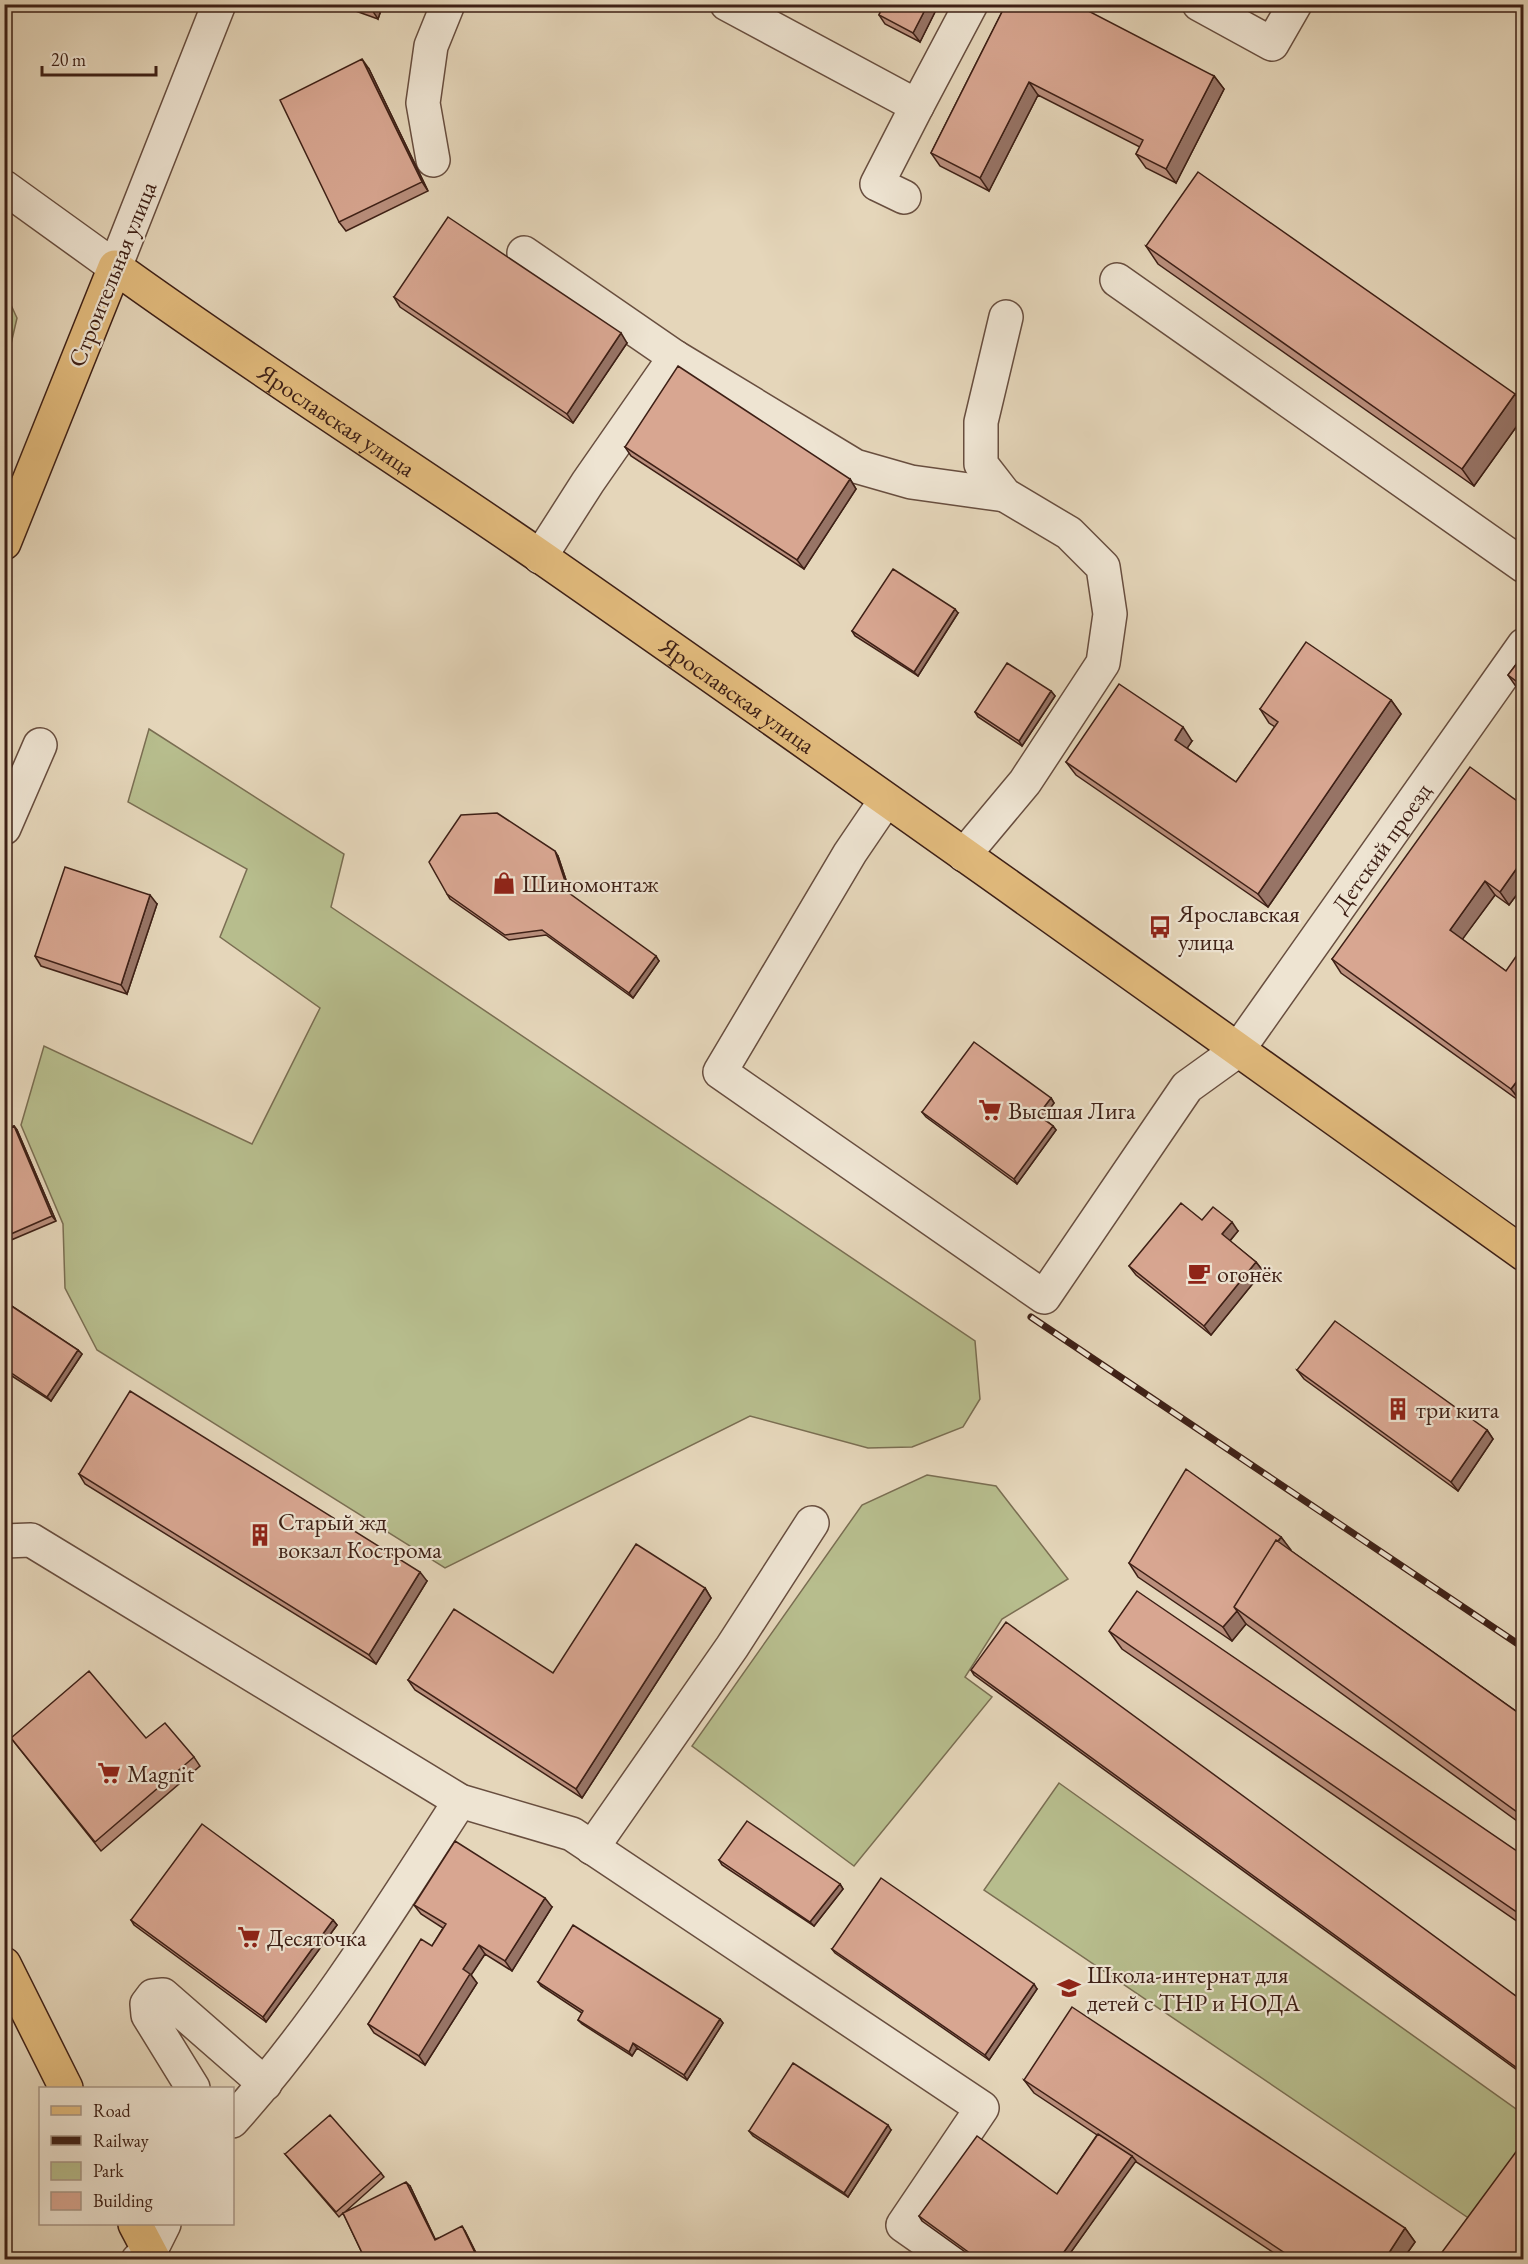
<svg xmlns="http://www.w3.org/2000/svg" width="1528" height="2264" font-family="'EB Garamond',serif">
<rect width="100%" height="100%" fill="#e5d6ba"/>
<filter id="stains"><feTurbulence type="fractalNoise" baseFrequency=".00333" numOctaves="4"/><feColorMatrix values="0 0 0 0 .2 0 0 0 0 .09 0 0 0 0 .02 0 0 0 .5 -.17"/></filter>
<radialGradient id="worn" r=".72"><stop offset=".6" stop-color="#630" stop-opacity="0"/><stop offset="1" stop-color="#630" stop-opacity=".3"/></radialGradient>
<!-- green -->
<path fill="#b7bd8d" stroke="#7a6e52" stroke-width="1.5" d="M5,292l12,26 -12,52z
M149,729l195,125 -13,53 644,434 5,58 -17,28 -51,20 -44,1 -118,-32 -305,152 -348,-218 -32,-62 -2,-64 -42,-99 23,-79 208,98 68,-136 -100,-71 27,-68 -119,-67z
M927,1475l69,11 72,93 -66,40 -37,58 27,20 -138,169 -162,-120 170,-241z
M1059,1783l464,331v36l-53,69 -486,-329z"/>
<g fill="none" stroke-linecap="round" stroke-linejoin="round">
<!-- minor casing -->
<g stroke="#684e3f" stroke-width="36">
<g id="minor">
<path d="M727,4l190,102 -40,78 27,13"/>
<path d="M1199,4l73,40 23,-40"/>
<path d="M917,106l54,-102"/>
<path d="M433,160l-10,-57 8,-57 17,-42"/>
<path d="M4,187l111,80 104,-263"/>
<path d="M524,253l151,104"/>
<path d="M1117,280l407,286"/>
<path d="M540,557l48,-75 87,-125 180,109 56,16 94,13"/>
<path id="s1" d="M886,800l-36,53 -130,219 324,225 143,-210 50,-36 287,-406"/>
<path d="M4,828l36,-83"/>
<path d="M964,855l61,-73 78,-119 7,-49 -7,-47 -34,-34 -64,-38 -24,-31v-42l25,-105"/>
<path d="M4,1541l27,-1 429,261 112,33 410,274 -79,117 50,35"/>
<path d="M592,1848l140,-201 80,-124"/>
<path d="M193,2088l-45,-73 -1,-11 6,-8 10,-1 102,89"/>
<path d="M232,2121c88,-98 157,-210 228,-320"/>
<path d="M138,2260l12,-8 14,-28"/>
</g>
</g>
<!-- major casing -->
<g stroke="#3e2016" stroke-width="36">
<g id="major">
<path id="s2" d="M4,543l111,-276c141,102 287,194 429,292 329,229 654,462 980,695"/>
<path d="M4,1964l62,124"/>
<path d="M135,2224l19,36"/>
</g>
</g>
<!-- minor -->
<use href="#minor" stroke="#eee4d2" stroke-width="33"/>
<!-- major -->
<use href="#major" stroke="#e2bb7d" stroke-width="33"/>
<!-- rail casing -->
<g stroke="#3e2016" stroke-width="7">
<path id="rail" d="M1031,1317l493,331"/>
</g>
<!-- rail -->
<use href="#rail" stroke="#eee4d2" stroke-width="4.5" stroke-dasharray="14" stroke-linecap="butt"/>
</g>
<!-- wall -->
<path fill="#ba8f7d" stroke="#3e2016" stroke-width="1.5" d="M336,4h47l-5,15z
M880,4h59l-19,38 -35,-18 -6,-9 4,-9z
M1006,4l208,72 10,13 -48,94 -30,-15 -10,-14 4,-7 -102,-52 -49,96 -49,-25 -9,-13z
M369,69l59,122 -82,40 -7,-9z
M1146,246l369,148 9,13v9l-50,70 -316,-222z
M394,297l233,46 -54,80 -173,-116z
M625,447l225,32 6,10 -52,80 -173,-113z
M958,613l-40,63 -63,-40 -3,-5z
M1524,654v44l-16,-23z
M1051,691l4,5 -33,50 -44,-29 -3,-5z
M1391,700l10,14 -133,193 -192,-132 -10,-13 126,-21 -5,7 49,34 39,-55 -6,-4 -9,-14z
M1524,806v79l-15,20 -14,-10 -33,44 44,32 18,-11v139l-3,3 -180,-129 -9,-14z
M558,856l13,39 88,66 -26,37 -87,-63 -37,5 -59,-41 -3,-5z
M157,904l-30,90 -86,-28 -6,-10z
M1051,1098l3,5 -11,15 10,8 3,4 -39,54 -91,-67 -4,-5z
M14,1126l3,4 39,91 -52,22v-113z
M1202,1220l36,11 -8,10 26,21 7,9 -52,64 -75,-60 -7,-9z
M4,1301l74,49 4,4 -31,47 -47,-30z
M1297,1370l190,60 6,9 -35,52 -154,-112z
M79,1474l348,107 -51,83 -291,-180z
M1281,1537l9,13 234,167v109l-278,-202 -14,17 -94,-64 -9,-14z
M705,1588l6,10 -129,200 -167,-108 -7,-10 145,-7z
M1109,1631l415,225v70l-402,-277z
M971,1670l553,332v73l-550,-400z
M11,1738h135l48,19 6,9 -99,85z
M719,1860l121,24 3,5 -29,37 -92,-61z
M414,1905l138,2 -40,64 -27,-17 -14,21 6,8 -52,82 -51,-32 -6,-9 64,-78 11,-18 -22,-14z
M131,1920h202l4,5 -71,97 -132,-97z
M832,1949l205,40 -48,71 -154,-107z
M538,1982l182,37 3,4 -36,57 -50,-32 -5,8 -50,-32 -4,-4 4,-7 -41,-27z
M1024,2080l381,148 10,14 -12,17h-120l-148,-98 -69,98h-91l-53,-38 -3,-5 138,-22 40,-59 -63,-42z
M891,2130l-43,67 -95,-61 -4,-5z
M285,2154l96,19 3,4 -39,35 65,-26 25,53 30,-8 14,28h-114l-22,-46 -4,4z"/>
<!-- shaded-wall -->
<path fill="#977466" stroke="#3e2016" stroke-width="1.5" d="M374,4h9l-5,15 -6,-9z
M928,4h11l-19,38 -7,-9z
M362,59l7,10 59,122 -6,-9z
M1214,76l10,13 -48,94 -10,-14z
M1029,82l9,13 -49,96 -9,-13z
M621,333l6,10 -54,80 -6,-9z
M1515,394l9,13v9l-50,70 -12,-17z
M850,479l6,10 -52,80 -7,-9z
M955,609l3,4 -40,63 -4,-4z
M1051,691l4,5 -33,50 -3,-5z
M1391,700l10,14 -133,193 -10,-13z
M1183,727l9,14 -8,12 -9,-13z
M555,851l3,5 14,42 -3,-5z
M1524,858v27l-15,20 -9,-13z
M1485,881l10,14 -36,49 -9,-14z
M150,895l7,9 -30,90 -6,-9z
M656,956l3,5 -26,37 -4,-5z
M1524,1072v27l-3,3 -10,-13z
M1051,1098l3,5 -12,17 -4,-5z
M14,1126l3,4 39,91 -4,-5z
M1053,1126l3,4 -39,54 -3,-5z
M1232,1222l6,9 -10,12 -6,-9z
M1256,1262l7,9 -52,64 -7,-9z
M78,1350l4,4 -31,47 -4,-4z
M1487,1430l6,9 -35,52 -7,-9z
M1281,1537l10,13 -53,59z
M420,1572l7,9 -51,83 -7,-9z
M705,1588l6,10 -129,200 -6,-9z
M1237,1611l9,13 -14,17 -9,-14z
M840,1884l3,5 -29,37 -4,-4z
M545,1898l7,9 -40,64 -7,-10z
M333,1920l4,5 -71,97 -3,-5z
M479,1945l6,9 -14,21 6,8 -52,82 -6,-9 44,-87z
M1034,1984l3,5 -48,71 -4,-5z
M720,2019l3,4 -36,57 -3,-5z
M633,2043l4,5 -5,8 -3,-4z
M888,2125l3,5 -43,67 -4,-4z
M1132,2156l4,5 -70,98h-7z
M406,2182l4,4 28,59 -3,-5z
M462,2226l3,5 14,28h-1z
M1405,2228l10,14 -12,17h-18z
M1524,2248v11h-9z"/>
<!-- building -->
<path fill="#d8a691" stroke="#3e2016" stroke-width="1.5" d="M356,4h18l-2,6z
M884,4h44l-15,29 -34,-18z
M1006,4h69l139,72 -48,93 -30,-15 7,-14 -114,-58 -49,96 -49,-25z
M362,59l60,123 -83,40 -59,-122z
M1198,172l317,222 -53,75 -316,-223z
M448,217l173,116 -54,81 -173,-117z
M678,366l172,113 -53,81 -172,-113z
M893,569l62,40 -41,63 -62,-41z
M1306,642l85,58 -133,194 -192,-132 53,-78 64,43 -8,13 61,42 42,-60 -18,-13z
M1524,654v33l-16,-12z
M1007,663l44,28 -32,50 -44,-29z
M1470,767l54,39v52l-24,34 -15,-11 -35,49 56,41 11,-16 7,5v112l-13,17 -179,-130z
M497,813l58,38 14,42 87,63 -27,37 -87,-63 -37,5 -58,-41 -18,-32 32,-47z
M65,867l85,28 -29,90 -86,-29z
M974,1042l77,56 -13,17 15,11 -39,53 -92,-67z
M14,1126l38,90 -48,21v-107z
M1181,1203l21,17 11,-13 19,15 -10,12 34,28 -52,64 -75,-60z
M4,1301l74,49 -31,47 -43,-29z
M1335,1321l152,109 -36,52 -154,-112z
M130,1391l290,181 -51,83 -290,-181z
M1186,1469l95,68 -3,4 -2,-1 -42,67 3,4 -14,16 -94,-64z
M1276,1540l248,177v100l-290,-210z
M636,1544l69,44 -129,201 -168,-109 46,-71 99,64z
M1137,1591l387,265v61l-415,-286z
M1006,1622l518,380v71l-553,-403z
M89,1671l57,67 19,-15 29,34 -99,85 -84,-104z
M747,1821l93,63 -30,38 -91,-62z
M202,1824l131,96 -70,97 -132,-97z
M455,1841l90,57 -40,63 -26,-16 -16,24 7,5 -51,82 -51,-32 53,-85 11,7 14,-22 -32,-19z
M881,1878l153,106 -49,71 -153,-106z
M573,1925l147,94 -36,56 -51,-32 -4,9 -51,-32 5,-9 -45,-29z
M1072,2007l333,221 -20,31h-91l-270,-179z
M793,2063l95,62 -44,68 -95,-62z
M330,2115l51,58 -45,39 -51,-58z
M1098,2134l34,22 -73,103h-81l-59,-43 58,-80 80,58z
M1524,2141v107l-9,11h-78z
M406,2182l29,58 27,-14 16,33h-113l-22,-46z"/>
<!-- icons -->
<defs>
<g id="shop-bare" transform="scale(1.8)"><path d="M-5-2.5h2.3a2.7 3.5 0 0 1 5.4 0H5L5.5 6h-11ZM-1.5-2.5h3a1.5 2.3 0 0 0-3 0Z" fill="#8f2418" stroke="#eee4d2" stroke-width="2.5" paint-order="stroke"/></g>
<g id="bus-bare" transform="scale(1.8)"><path d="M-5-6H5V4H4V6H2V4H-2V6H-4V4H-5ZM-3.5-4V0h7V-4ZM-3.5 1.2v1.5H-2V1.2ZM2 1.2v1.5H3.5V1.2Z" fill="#8f2418" stroke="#eee4d2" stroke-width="2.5" paint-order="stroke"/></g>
<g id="supermarket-bare" transform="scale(1.8)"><path d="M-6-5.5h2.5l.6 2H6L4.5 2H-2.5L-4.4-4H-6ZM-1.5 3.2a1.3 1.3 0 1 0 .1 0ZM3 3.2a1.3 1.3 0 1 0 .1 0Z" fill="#8f2418" stroke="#eee4d2" stroke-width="2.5" paint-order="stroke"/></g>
<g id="cafe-bare" transform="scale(1.8)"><path d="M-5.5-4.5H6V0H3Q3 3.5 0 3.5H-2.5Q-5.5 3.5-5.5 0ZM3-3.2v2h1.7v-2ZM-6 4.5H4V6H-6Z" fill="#8f2418" stroke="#eee4d2" stroke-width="2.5" paint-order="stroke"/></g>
<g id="building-bare" transform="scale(1.8)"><path d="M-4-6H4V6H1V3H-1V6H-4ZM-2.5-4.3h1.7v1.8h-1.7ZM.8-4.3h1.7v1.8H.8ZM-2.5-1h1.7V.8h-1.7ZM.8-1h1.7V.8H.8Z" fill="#8f2418" stroke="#eee4d2" stroke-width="2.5" paint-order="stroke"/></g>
<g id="school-bare" transform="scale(1.8)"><path d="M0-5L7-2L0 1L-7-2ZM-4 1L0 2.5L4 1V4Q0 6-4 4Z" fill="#8f2418" stroke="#eee4d2" stroke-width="2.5" paint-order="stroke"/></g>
</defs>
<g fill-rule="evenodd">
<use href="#shop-bare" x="504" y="883"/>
<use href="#bus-bare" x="1160" y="927"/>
<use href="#supermarket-bare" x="990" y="1110"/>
<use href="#cafe-bare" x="1199" y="1273"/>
<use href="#building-bare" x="1398" y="1409"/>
<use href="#building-bare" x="260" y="1535"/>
<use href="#supermarket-bare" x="109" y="1773"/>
<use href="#supermarket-bare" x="249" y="1937"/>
<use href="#school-bare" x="1069" y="1988"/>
</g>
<g text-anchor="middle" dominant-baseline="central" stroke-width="4.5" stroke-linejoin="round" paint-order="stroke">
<!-- street labels -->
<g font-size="24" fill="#3e2016" stroke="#eee4d2">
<text transform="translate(112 274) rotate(-68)">Строительная улица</text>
<text stroke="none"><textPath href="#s2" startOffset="567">Ярославская улица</textPath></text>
<text stroke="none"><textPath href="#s2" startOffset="1053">Ярославская улица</textPath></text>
<text stroke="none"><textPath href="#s1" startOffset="1278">Детский проезд</textPath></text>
</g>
<!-- poi labels -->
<g font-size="24" fill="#3e2016" stroke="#eee4d2" text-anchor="start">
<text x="522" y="883">Шиномонтаж</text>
<text x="1178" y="913">Ярославская<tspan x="1178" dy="28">улица</tspan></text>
<text x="1008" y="1110">Высшая Лига</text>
<text x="1217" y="1273">огонёк</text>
<text x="1416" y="1409">три кита</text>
<text x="278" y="1521">Старый жд<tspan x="278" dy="28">вокзал Кострома</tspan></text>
<text x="127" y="1773">Magnit</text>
<text x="267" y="1937">Десяточка</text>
<text x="1087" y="1974">Школа-интернат для<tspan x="1087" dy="28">детей с ТНР и НОДА</tspan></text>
</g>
</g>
<!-- margin -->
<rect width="1528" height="2264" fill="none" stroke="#e5d6ba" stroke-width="24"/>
<rect x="6" y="6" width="1516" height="2252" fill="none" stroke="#3e2016" stroke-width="3"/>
<rect x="12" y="12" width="1504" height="2240" fill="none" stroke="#3e2016" stroke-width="1.5"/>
<!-- legend -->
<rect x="39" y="2087" width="195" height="138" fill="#eee4d2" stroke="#a89687" stroke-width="1.5"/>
<rect x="51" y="2106" width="30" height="9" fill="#e2bb7d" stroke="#a89687" stroke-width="1.5"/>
<text x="93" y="2117" font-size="18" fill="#3e2016">Road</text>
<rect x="51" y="2136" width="30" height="9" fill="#3e2016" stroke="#a89687" stroke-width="1.5"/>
<text x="93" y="2147" font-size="18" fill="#3e2016">Railway</text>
<rect x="51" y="2162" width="30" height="18" fill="#b7bd8d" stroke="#a89687" stroke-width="1.5"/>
<text x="93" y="2177" font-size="18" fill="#3e2016">Park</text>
<rect x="51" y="2192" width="30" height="18" fill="#d8a691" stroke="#a89687" stroke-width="1.5"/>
<text x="93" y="2207" font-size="18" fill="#3e2016">Building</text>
<!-- scale -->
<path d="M42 66v9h114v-9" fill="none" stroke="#3e2016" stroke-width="3"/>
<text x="51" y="66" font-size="18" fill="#3e2016" stroke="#eee4d2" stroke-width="4.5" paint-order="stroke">20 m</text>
<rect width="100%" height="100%" filter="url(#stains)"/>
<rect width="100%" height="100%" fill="url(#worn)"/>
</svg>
